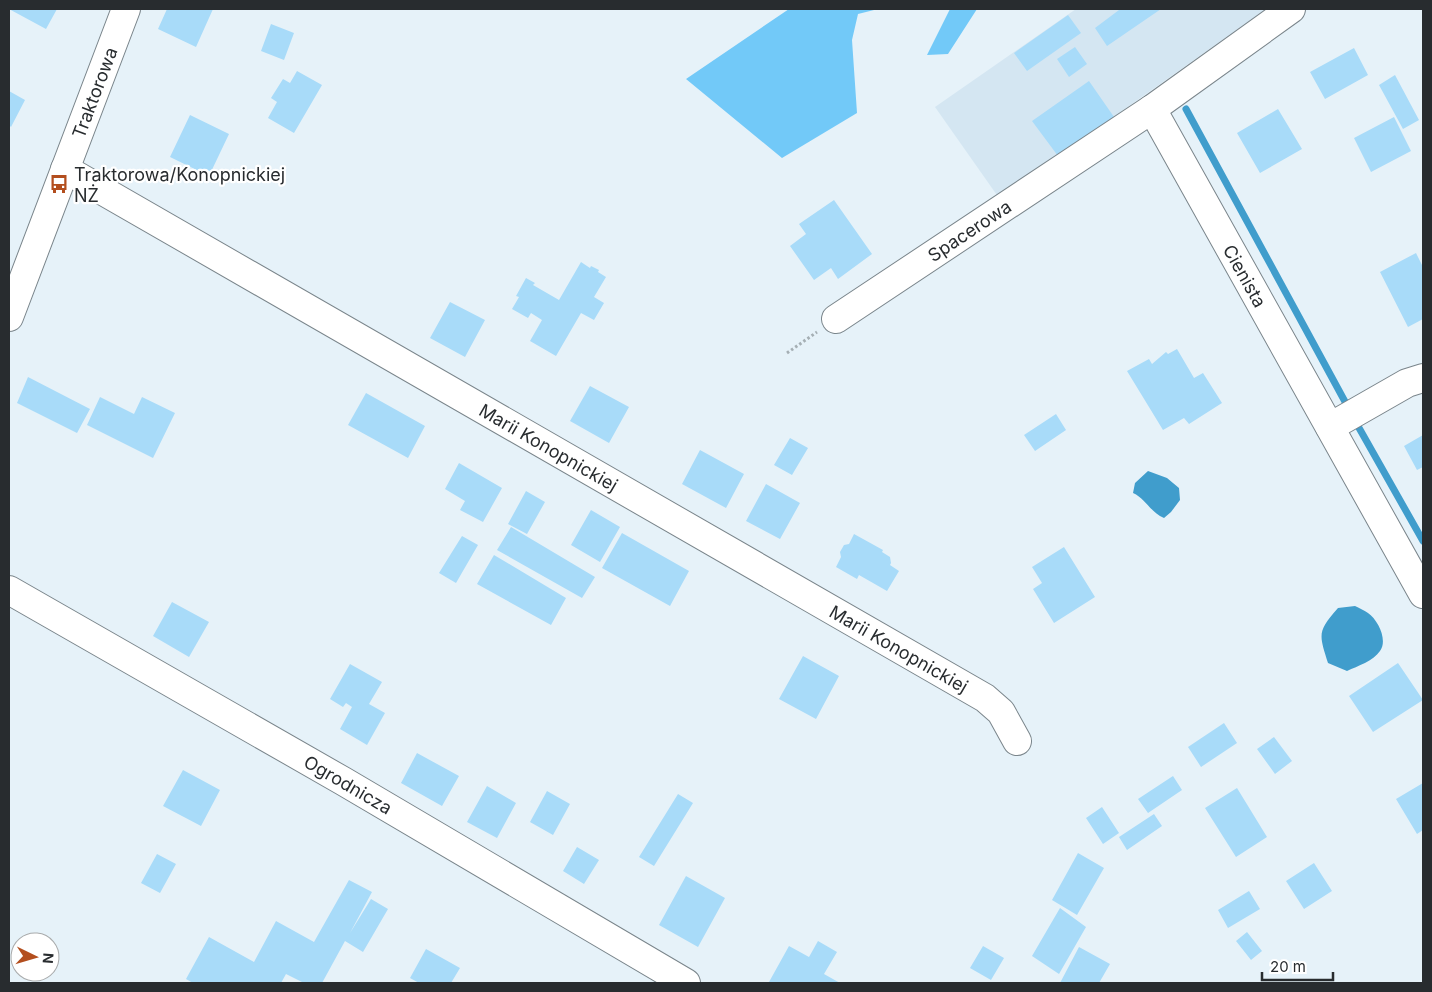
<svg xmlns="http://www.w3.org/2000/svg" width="1432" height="992" font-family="Inter,sans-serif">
<rect width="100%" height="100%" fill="#e6f2f9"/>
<!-- built -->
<path fill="#d4e6f2" d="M1076,9h190l-267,189 -64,-91z"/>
<!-- green -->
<path fill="#72c9f8" d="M789,9h89l-20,5 -6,26 5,73 -75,45 -96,-79z
M950,9h27l-29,45 -21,1z"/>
<!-- water -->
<path fill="#409dcc" d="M1148,471l19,7 12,10 1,12 -9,12 -7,6c-14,-6 -18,-19 -31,-25l2,-10z
M1355,606c4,2 9,4 13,7 10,7 20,27 12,38 -7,10 -22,15 -33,20l-19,-8c-9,-29 -11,-31 10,-55z"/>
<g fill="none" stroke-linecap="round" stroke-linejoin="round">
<!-- stream -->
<path stroke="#409dcc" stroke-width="7" d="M1186,109l163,300
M1354,419l69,122"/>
</g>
<!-- building -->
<path fill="#a8dbf9" d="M9,9h48l-11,20z
M167,9h46l-17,38 -38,-18z
M1118,9h43l-54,37 -12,-18 24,-18z
M1068,15l13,18 -54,38 -13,-18z
M271,24l23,9 -10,27 -23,-9z
M1075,47l12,17 -18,13 -12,-18z
M1354,48l14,27 -43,24 -15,-27z
M297,71l25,14 -28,48 -26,-15 9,-16 -6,-4 12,-19 7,4z
M1395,75l24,45 -16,9 -24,-44z
M1089,81l25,36 -56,39 -26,-35z
M9,91l16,9 -14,27 -2,-2z
M1278,109l24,40 -42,24 -23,-40z
M190,115l39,19 -20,42 -39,-19z
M1394,117l17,34 -40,21 -17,-34z
M834,200l38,54 -34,25 -7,-11 -17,12 -24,-34 16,-12 -7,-10z
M1416,253l7,14v52l-15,8 -28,-55z
M581,262l9,6 1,-2 8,4 -1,2 8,5 -12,20 10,6 -10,17 -13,-7 -25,43 -26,-15 12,-21 -11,-7 -3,5 -16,-9 7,-12 -3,-1 10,-18 9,5 -2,2 26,15z
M450,302l35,18 -20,37 -35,-19z
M1177,349l17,29 9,-5 19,30 -33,21 -5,-6 -21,12 -36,-59 22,-12 3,5 14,-12 2,2z
M28,377l62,32 -13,24 -60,-30z
M590,386l39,21 -20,36 -39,-22z
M366,393l59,33 -17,32 -60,-33z
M100,397l34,17 8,-17 33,16 -22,45 -66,-33z
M1056,414l10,16 -31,21 -11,-16z
M1423,435v32l-6,3 -13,-24z
M790,438l18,10 -16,27 -18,-10z
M700,450l44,24 -18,34 -44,-24z
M459,463l43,25 -19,34 -23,-12 5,-9 -20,-12z
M766,484l34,19 -20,36 -34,-18z
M526,491l19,11 -18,32 -19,-10z
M591,510l29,17 -20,35 -29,-17z
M511,527l84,50 -13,21 -85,-48z
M622,533l67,38 -19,35 -68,-38z
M854,534l29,16 -1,2 8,5 1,6 -1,2 9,6 -12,20 -28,-16 -2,4 -21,-12 5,-10 -1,-5 4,-7 5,-1z
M462,536l16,9 -22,38 -17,-10z
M1064,547l31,50 -41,26 -21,-34 9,-6 -10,-16z
M494,555l72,43 -15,27 -74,-41z
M172,602l37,20 -20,35 -36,-21z
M803,656l36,20 -23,43 -37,-20z
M1398,663l25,37 -50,32 -24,-36z
M350,664l32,18 -13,22 16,9 -18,32 -27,-16 12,-22 -6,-4 -3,4 -13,-8z
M1224,723l13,20 -36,24 -13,-20z
M1274,737l18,24 -17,13 -18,-25z
M417,753l42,23 -17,30 -41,-23z
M183,770l37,20 -19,36 -38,-20z
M1173,776l9,14 -34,23 -10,-14z
M1423,783v47l-6,4 -21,-35z
M487,786l29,17 -19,35 -30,-16z
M1237,788l30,49 -31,20 -31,-49z
M547,791l23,13 -17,31 -23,-13z
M678,794l15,9 -39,63 -15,-9z
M1102,807l17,26 -16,11 -17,-26z
M1154,814l8,12 -35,24 -8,-13z
M577,847l22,13 -15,24 -21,-13z
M1078,853l26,15 -27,47 -25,-15z
M157,854l19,10 -16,29 -19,-10z
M1314,863l18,28 -28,18 -18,-28z
M686,876l39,22 -27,49 -39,-22z
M349,880l23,12 -22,41 21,-34 17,10 -25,43 -18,-11 -23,42h-18l-18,-9 -5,9h-88l-7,-4 23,-42 45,25 22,-41 38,21z
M1249,891l11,18 -32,19 -10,-18z
M1060,908l26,19 -27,47 -27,-18z
M1247,932l15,19 -11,9 -15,-19z
M818,941l19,11 -13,22 16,9 -71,-1 20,-36 20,11z
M983,946l21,12 -13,22 -21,-12z
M1079,947l31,17 -11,19h-39z
M426,949l34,19 -9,15h-32l-9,-5z"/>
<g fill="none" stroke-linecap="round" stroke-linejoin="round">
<!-- minor casing -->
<g stroke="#7a858b" stroke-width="30">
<g id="minor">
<path id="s1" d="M1152,109l271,485"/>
<path id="s2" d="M65,169l920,529 16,14 16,29"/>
<path id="s3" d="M9,317l117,-308"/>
<path id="s4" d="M836,319l316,-210 139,-100"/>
<path d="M1330,427l77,-44 16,-5"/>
<path id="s5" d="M9,590l334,191 343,202"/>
</g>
</g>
<!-- path -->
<path stroke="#a5afb4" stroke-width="3" stroke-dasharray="2.5 2.5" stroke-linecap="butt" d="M787,353l30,-21"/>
<!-- minor -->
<use href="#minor" stroke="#fff" stroke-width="28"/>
</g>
<!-- icons -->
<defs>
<g id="bus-bare" transform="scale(1.5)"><path d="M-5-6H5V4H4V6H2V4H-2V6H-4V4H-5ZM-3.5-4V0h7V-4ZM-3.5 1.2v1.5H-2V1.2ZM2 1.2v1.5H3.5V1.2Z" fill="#b34e1e" stroke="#fff" stroke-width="2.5" paint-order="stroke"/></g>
</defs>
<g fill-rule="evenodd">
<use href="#bus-bare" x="59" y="184"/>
</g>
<g text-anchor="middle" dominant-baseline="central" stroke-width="4.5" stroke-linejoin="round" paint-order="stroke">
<!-- street labels -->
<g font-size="18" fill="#282c2f" stroke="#fff">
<text stroke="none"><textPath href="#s3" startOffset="240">Traktorowa</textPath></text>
<text stroke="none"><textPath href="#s4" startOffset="160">Spacerowa</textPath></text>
<text stroke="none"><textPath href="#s1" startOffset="191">Cienista</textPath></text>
<text stroke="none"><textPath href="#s2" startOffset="558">Marii Konopnickiej</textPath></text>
<text stroke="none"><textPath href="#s2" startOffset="962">Marii Konopnickiej</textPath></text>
<text stroke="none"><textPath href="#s5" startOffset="391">Ogrodnicza</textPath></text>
</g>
<!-- poi labels -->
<g font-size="18" fill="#282c2f" stroke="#fff" text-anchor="start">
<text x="74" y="174">Traktorowa/Konopnickiej<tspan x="74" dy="21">NŻ</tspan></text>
</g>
</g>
<!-- border -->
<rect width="1432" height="992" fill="none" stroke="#282c2f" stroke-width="20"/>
<!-- north arrow -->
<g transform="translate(35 957) rotate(95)"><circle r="24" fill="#ffffff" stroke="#a9abac"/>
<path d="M0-4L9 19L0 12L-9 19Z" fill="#b34e1e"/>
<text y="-8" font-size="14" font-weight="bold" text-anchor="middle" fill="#282c2f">N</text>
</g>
<!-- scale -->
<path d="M1262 972v8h71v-8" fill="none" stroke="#282c2f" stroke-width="2.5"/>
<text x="1270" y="972" font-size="15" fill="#282c2f" stroke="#ffffff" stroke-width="4" paint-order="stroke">20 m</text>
</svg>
